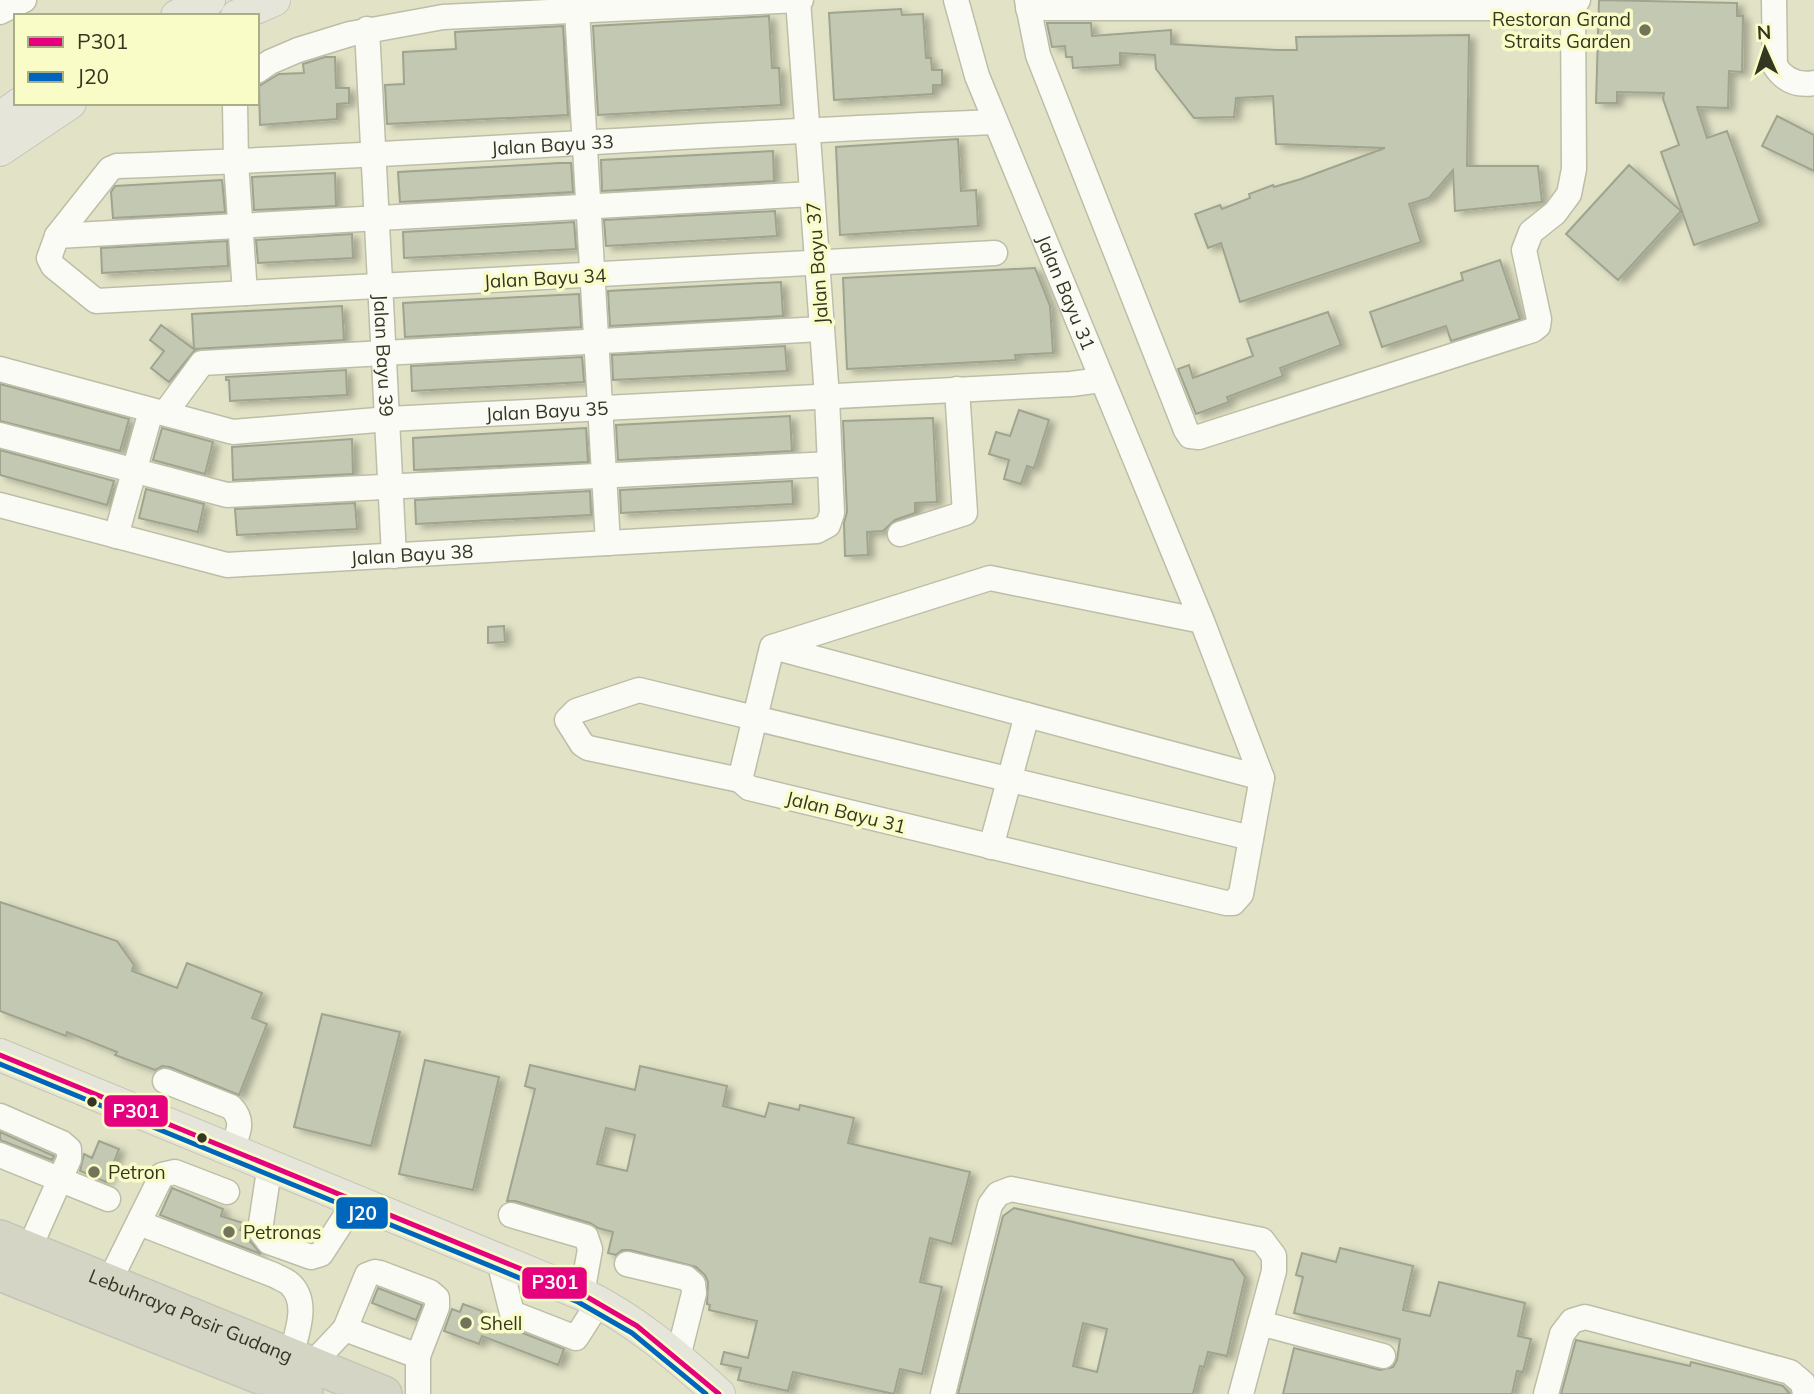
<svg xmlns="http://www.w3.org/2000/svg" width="1814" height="1394" font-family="Mulish,sans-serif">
<defs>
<filter id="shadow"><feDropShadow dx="6" dy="3.5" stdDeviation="3.5" flood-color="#0004"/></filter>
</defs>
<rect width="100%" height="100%" fill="#e2e3c6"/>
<!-- building -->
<path fill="#c3c8b2" stroke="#9fa48f" stroke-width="2" fill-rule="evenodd" filter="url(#shadow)" d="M1599,0l138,3v13h6l-1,56 -13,-1 -1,37 -31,-1 10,31 20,-7 33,91 -66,23 -33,-93 18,-7 -16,-46 1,-6 -47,-1v11h-21z
M901,9l1,6 21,-1 3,44h5l1,12h10v15h-9v9l-99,6 -5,-87z
M769,16l3,52h7l2,37 -183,10 -5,-89z
M1047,23h44l1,13 79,-6v14l106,6h20l-1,-13 173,-2 -2,131h71l4,36 -87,9 -2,-41 -24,28 -20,6 12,38 -181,60 -19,-59 -13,5 -13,-34 25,-9 2,4 28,-11 -1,-4 24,-9 1,2 27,-8 84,-31 -109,-4 -3,-48 -37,2 -2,19 -40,1 -38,-49 -1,-14 -35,-2v12l-47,3 -1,-11h-6l-1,-11 -13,1z
M563,26l5,89 -181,9 -2,-39 19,-1 -1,-32 53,-3 -1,-17z
M325,57h10l1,31h13v15l-12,1v15l-77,6 -1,-39 20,-12 25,-1 -1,-9z
M1777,116l37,19v36l-52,-25z
M958,139l3,52 15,-1 2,36 -138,9 -4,-88z
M773,151l1,30 -172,10 -1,-31z
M560,163h11l2,29 -173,10 -2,-30z
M1629,165l52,46 -63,69 -52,-46z
M335,173l1,33 -82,4 -2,-33z
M222,180l3,32 -112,6 -2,-26 4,-6z
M775,211l2,25 -171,10 -2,-26z
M574,222l2,27 -172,9 -1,-26z
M352,234l1,24 -95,5 -2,-23z
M227,241l1,25 -126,7 -1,-25z
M1500,260l20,59 -69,22 -5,-15 -64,21 -12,-35 93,-32 -2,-7z
M1035,268l15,38 3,47 -38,2 1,5 -169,9 -4,-91z
M781,282l2,34 -173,10 -2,-35z
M579,294l2,33 -176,10 -2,-34z
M342,306l2,34 -150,9 -2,-35z
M1328,312l13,33 -61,23 3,8 -56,21 2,5 -33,12 -18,-45 11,-4 4,13 60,-22 -6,-17z
M161,325l34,25 -26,32 -18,-14 13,-17 -14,-11z
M785,346l2,25 -174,9 -1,-25z
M582,357l2,25 -172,9 -1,-25z
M346,370l1,25 -117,6 -1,-21h-3v-3z
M0,384l129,35 -9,32 -120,-30z
M1019,410l30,10 -15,48 -7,-2 -6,18 -17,-5 5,-19 -20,-6 7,-22 14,4z
M790,416l2,35 -174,9 -2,-35z
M933,418l4,84 -22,1v10l-20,7 -12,11 -16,1 1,23 -23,1 -1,-33 3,-11 -4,-91z
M162,428l51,14 -8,32 -52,-14z
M586,428l2,34 -174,8 -1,-32z
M352,439l1,35 -120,6 -1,-33z
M0,450l114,31 -7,24 -107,-30z
M792,481l1,23 -172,9 -1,-23z
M146,489l58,15 -6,28 -59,-14z
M590,491l1,24 -175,9 -1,-24z
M355,503l2,26 -120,6 -2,-26z
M504,626l1,16 -17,1v-16z
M0,902l117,39 17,24 -2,6 45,17 10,-25 75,30 -10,25 15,6 -28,71 -69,-28 -8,-1 -7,4 -40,-15 2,-3 -50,-20 -1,4 -66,-25z
M322,1014l78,18 -29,114 -77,-19z
M425,1060l74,17 -26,113 -74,-16z
M530,1065l105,25 5,-24 87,20 -4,20 42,11 4,-14 30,7 1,-5 54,13 -6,25 122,29 -18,72 -22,-6 -10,44 22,5 -20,87 -22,-5 -6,25 -101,-22 -5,19 -50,-11 3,-12 -20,-4 3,-12 24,6 9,-37 -48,-11 1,-5 -3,-1 1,-22 -3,-7 -9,-8 -66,-17h-8l-6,5 -8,-2 5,-21 -15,-4 -8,-5 -75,-22h-8l28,-112 -10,-3zM606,1128l29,7 -8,36 -30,-7z
M0,1132l54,24 -2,4 -52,-20z
M99,1141l20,8 -13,33 -26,-11 4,-17 8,4z
M172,1188l51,21 -2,7 22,7 -3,7 5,2 3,7 13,15 -101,-39z
M1014,1208l219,52 12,17 -18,79 -19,-4 -4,15 -4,-1 -7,28h-235l45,-178zM1083,1323l24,6 -10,43 -24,-6z
M1340,1248l73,18 -10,44 27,6 9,-34 86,21 -7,33 13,3 -8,33 -6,-1 -5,23h-229l11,-46 86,22 13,-3 4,-7 3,-21 -106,-26 9,-36 -7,-2 6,-22 34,9z
M378,1288l44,17 -6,15 -44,-17z
M463,1304l19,7 -1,3 19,7 7,6 57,22 -6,16 -76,-29 -3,8 -35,-13 8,-22 8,3z
M1576,1340l114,26 1,-4 44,11 48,13 7,8h-229z"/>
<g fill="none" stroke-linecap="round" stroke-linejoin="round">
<!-- minor casing -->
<g stroke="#bdbea7" stroke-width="27">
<g id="minor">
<path id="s1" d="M956,0l21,76 225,545 60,157 -21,116 -8,9h-7l-477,-115 -9,-8 32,-133 218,-69 212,43"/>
<path d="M1027,0l11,55 148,375 4,6 9,1 334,-107 5,-4 1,-7 -15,-69 7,-18 24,-19 14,-19 5,-25 -1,-161 5,-8"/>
<path d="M1774,0l1,66c9,14 22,20 39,17"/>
<path d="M1028,8h545"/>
<path d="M577,10l31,533"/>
<path d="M0,12l24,-12"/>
<path id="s2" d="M367,29l27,527"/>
<path d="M257,71l13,-9 28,-12 52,-16 93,-17 358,-17"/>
<path d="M235,103l1,59 9,131"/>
<path d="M57,236l755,-42"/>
<path id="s3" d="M995,253l-899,48 -43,-35 -4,-8 8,-22 53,-67 7,-3c293,-10 585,-33 878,-44"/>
<path id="s4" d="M0,369l233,63 156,-13 682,-35 30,-4"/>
<path d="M165,413l37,-50 619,-34"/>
<path d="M0,435l227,60 603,-31"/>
<path id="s5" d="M0,505l227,60 590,-34 11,-6 4,-12 -5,-116 -29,-397"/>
<path d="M900,534l65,-21 -8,-124"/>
<path d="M116,536l35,-125"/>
<path d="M773,647l489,131"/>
<path d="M740,780l-152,-32 -6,-4 -15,-24 9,-9 63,-21 612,148"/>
<path d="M991,847l36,-132"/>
<path d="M165,1081l66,26c14,14 7,26 1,42"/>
<path d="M0,1116l62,27 7,6v10l-40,90"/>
<path d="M0,1155l108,44"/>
<path d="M270,1164l-10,66 9,12 42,15 10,-3 35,-54"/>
<path d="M511,1215l75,22 4,12 -8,45"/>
<path d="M139,1223l135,52c5,3 12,5 16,9 20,18 6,51 1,72"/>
<path d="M502,1261v12l10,40 64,25 23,-36"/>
<path d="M627,1264l59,14 7,6 1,9 -16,64"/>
<path d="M109,1282l53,-107 13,-3 52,20"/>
<path d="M1260,1323l123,33"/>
<path d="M345,1329l73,27"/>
<path d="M311,1365l34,-36 22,-54 8,-3 5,1 50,19 7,6v9l-19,49v38"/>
<path d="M943,1394l47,-189 8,-11 13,-5 251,51 12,16v15l-33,123"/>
<path d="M1546,1394l16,-60 10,-13 13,-4 205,55 13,11 2,11"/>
</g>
</g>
<!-- major casing -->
<g stroke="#c5c5b6" stroke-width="34">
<path id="major" d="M177,16l32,-16
M237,16l37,-16
M0,118l21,-15
M0,150l70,-47
M0,1055l582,239c51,24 95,62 137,100"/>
</g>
<!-- highway casing -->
<g stroke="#c5c5b6" stroke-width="38">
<g id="highway">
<path id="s6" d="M0,1238l384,156"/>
<path d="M0,1273l305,121"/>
</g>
</g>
<!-- minor -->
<use href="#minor" stroke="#fbfbf6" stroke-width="24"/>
<!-- major -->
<use href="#major" stroke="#e5e5da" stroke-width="32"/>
<!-- highway -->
<use href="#highway" stroke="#d5d5c6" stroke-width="35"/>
<!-- bus-1 casing -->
<g stroke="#f9fcc7" stroke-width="10">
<path id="bus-1" d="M0,1055l582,239 55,32 82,68"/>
</g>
<!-- bus-2 casing -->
<g stroke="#f9fcc7" stroke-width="10">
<path id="bus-2" d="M0,1064l578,238 54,31 74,61"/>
</g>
<!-- bus-1 -->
<use href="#bus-1" stroke="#e5007d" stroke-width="5"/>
<!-- bus-2 -->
<use href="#bus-2" stroke="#0065bd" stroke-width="5"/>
</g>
<!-- markers -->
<g fill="#72735b" stroke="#f9fcc7" stroke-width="2.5">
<circle cx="1645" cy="30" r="7"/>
<circle cx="94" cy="1172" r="7"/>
<circle cx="229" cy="1232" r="7"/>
<circle cx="466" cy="1323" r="7"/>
</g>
<g fill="#353621" stroke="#f9fcc7" stroke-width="2.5">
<circle cx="92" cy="1102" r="6"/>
<circle cx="202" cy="1138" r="6"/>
</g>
<g text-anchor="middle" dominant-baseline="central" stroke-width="7" stroke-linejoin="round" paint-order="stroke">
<!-- poi labels -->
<g font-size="19" fill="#353621" stroke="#f9fcc7" text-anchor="start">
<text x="1631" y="19" text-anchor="end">Restoran Grand<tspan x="1631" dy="22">Straits Garden</tspan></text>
<text x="108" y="1172">Petron</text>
<text x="243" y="1232">Petronas</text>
<text x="480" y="1323">Shell</text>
</g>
<!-- street labels -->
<g font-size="19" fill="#353621" stroke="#f9fcc7">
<text stroke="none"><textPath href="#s3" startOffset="1517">Jalan Bayu 33</textPath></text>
<text transform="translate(817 263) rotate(-94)">Jalan Bayu 37</text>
<text transform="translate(545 278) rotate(-3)">Jalan Bayu 34</text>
<text stroke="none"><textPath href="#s1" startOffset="313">Jalan Bayu 31</textPath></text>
<text stroke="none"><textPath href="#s2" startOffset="327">Jalan Bayu 39</textPath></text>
<text stroke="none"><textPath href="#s4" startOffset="556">Jalan Bayu 35</textPath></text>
<text stroke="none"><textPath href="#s5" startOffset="420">Jalan Bayu 38</textPath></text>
<text transform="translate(846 812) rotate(14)">Jalan Bayu 31</text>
<text stroke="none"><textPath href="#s6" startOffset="206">Lebuhraya Pasir Gudang</textPath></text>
</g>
</g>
<g stroke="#f9fcc7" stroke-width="2.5">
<rect x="103" y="1094" width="66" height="34" rx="7" fill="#e5007d"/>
<rect x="335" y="1196" width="54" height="34" rx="7" fill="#0065bd"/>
<rect x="521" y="1266" width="67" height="34" rx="7" fill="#e5007d"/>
</g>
<g font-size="19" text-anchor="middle" font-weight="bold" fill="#fff">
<text x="136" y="1118">P301</text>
<text x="362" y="1220">J20</text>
<text x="555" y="1289">P301</text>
</g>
<!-- legend -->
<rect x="14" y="14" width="245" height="91" fill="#f9fcc7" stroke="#abad85" stroke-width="2"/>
<rect x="28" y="37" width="35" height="10" fill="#e5007d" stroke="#abad85" stroke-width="2"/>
<text x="77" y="49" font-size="21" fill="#353621">P301</text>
<rect x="28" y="72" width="35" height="10" fill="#0065bd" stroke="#abad85" stroke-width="2"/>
<text x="77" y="84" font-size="21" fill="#353621">J20</text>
<!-- north arrow -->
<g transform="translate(1765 49) rotate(357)" stroke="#f9fcc7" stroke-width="5" paint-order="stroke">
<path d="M0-5L12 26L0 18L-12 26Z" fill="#353621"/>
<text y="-10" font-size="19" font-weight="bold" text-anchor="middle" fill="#353621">N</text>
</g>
</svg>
